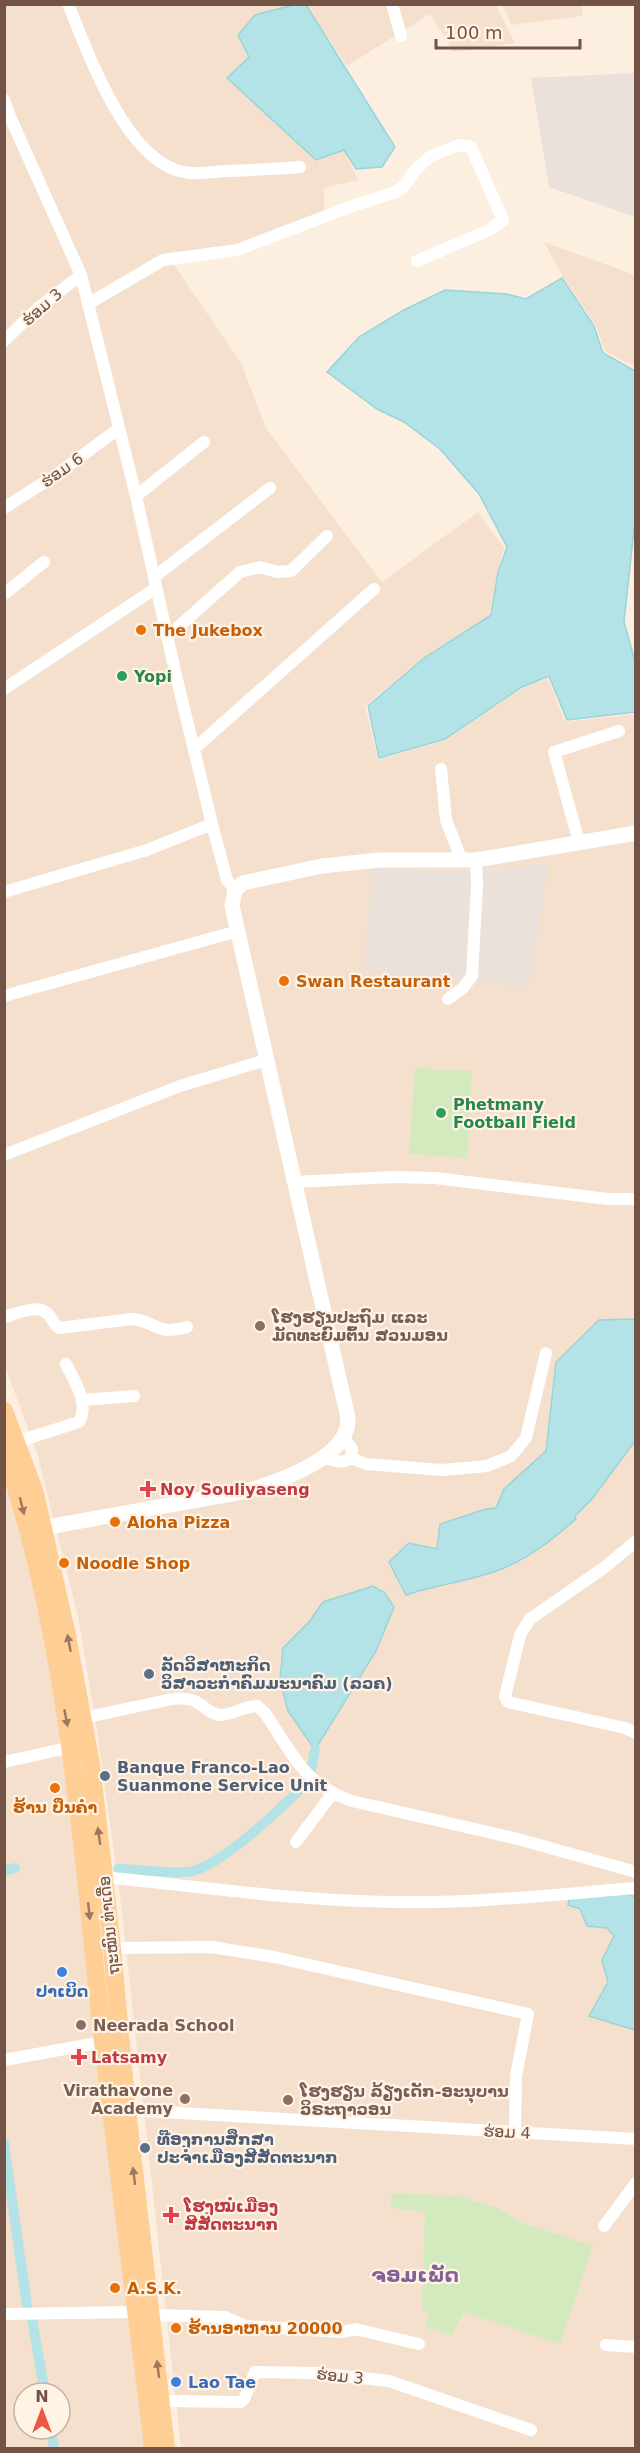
<svg xmlns="http://www.w3.org/2000/svg" width="640" height="2453" font-family="'DejaVu Sans','Noto Sans Lao',sans-serif">
<rect width="100%" height="100%" fill="#fdefdf"/>
<!-- residential -->
<path fill="#f5e0cd" fill-rule="evenodd" d="M5,5h292l-42,10 89,135 14,30 -34,8v30l-80,33 -72,11 69,101 25,65 116,154 96,-70 26,36 -7,25 -7,41 -66,43 -59,49 13,54 68,-20 77,-52 25,-10 17,44 70,-8v1734h-454l-60,-544 -24,-173 -18,-110 -42,-168 -32,-87zM548,862l-184,110 112,-101 52,-4z
M306,5h190l19,38 -61,9 -24,-38 -83,52z
M502,5h80l1,11 -71,9z
M544,242l91,33v92l-30,-16 -9,-25 -33,-49z
M4,1455l46,181 101,812h-146zM24,2393h36v36h-36z"/>
<!-- industrial -->
<path fill="#ebe1db" d="M635,73h1l-1,144 -86,-30 -18,-109z
M549,862l-20,125 -165,-15 8,-104 104,3 52,-4z"/>
<!-- green -->
<path fill="#d3eabe" d="M415,1068l57,3 -5,87 -58,-4z
M392,2193l66,3 39,12 26,15 70,23 -33,98 -96,-32 -12,23 -27,-7 5,-16 -8,-2 3,-98 -34,-4z"/>
<!-- water -->
<path fill="#b3e3e6" stroke="#99d4d8" stroke-width="1.5" d="M297,4l9,1 89,142 -13,20 -26,2 -12,-19 -28,10 -89,-82 22,-21 -11,-22 17,-20z
M562,278l32,48 9,27 32,18v149l-11,102 11,39v51l-68,8 -18,-44 -27,11 -77,52 -66,19 -11,-52 56,-48 67,-43 7,-43 9,-25 -28,-53 -39,-45 -36,-27 -27,-13 -50,-37 32,-35 43,-26 43,-21 61,4 20,5z
M635,1319v122l-43,58 -17,17 1,3c-22,19 -45,38 -72,49 -31,13 -66,16 -98,27l-17,-33 20,-19 28,6 3,-25 46,-15 10,-1 8,-19 42,-38 10,-89 43,-42z
M373,1586l12,7 9,14 -18,44 -61,99 -27,-39 -8,-31 3,-32 26,-26 14,-20z
M619,1891l16,6v133l-46,-14 19,-34 -6,-22 12,-24 -7,-8 -20,-2 -7,-17 -12,-4 2,-13z"/>
<g fill="none" stroke-linecap="round" stroke-linejoin="round">
<!-- canal -->
<path stroke="#b3e3e6" stroke-width="10" d="M311,1770l4,-20
M118,1869c16,0 63,6 75,2 34,-10 88,-63 114,-88
M4,1871l11,-3
M4,2143l23,163
M32,2319l13,74
M51,2429l3,19"/>
<!-- minor -->
<path stroke="#fff" stroke-width="12" d="M68,4c21,50 59,163 121,169 12,1 25,-1 37,-2 25,-1 49,-2 74,-4
M392,4l9,32
M4,100l7,19 70,156 55,221 39,175 37,153 15,56 8,10
M88,304l75,-44 74,-10 118,-45 41,-13 9,-7 10,-15 16,-14 28,-11 12,2 32,73 -14,10 -72,31
M4,341l34,-33 43,-33
M136,496l68,-54
M4,508l52,-33 62,-46
M154,577l116,-89
M4,594l40,-32
M167,637l73,-65 20,-5 17,5 14,-1 36,-35
M4,689l152,-101
M194,749l180,-160
M441,769l5,51 16,41
M579,842l-25,-90 65,-21
M4,892l143,-42 65,-26
M4,996l234,-65
M448,999l15,-11 9,-12 5,-90 -1,-26
M4,1155l176,-69 86,-26
M294,1182l100,-5 41,1 173,21h28
M4,1317c12,-3 33,-13 43,-4 5,4 6,11 12,15l73,-9c28,3 21,17 55,8
M83,1400l51,-4
M16,1442l63,-20c11,-19 -5,-41 -13,-58
M322,1457c10,3 20,8 29,1l1,-9 -9,-12
M351,1458l15,6 76,6 45,-4 24,-10 15,-18 20,-85
M636,1541l-31,26 -75,52 -10,16 -15,62 3,5 117,26 11,5
M83,1718l89,-19c10,-1 20,-1 28,5 7,5 11,10 20,11 13,0 24,-9 37,-9l8,7c27,40 38,71 87,88l166,38 118,33
M4,1762l68,-15
M296,1842l36,-48
M104,1877c99,10 200,25 300,25 77,1 155,-8 232,-14
M112,1948l100,-1 62,10 254,57 -12,62 -1,56
M4,2060l99,-18
M127,2110l509,29
M604,2226l32,-43
M4,2314l133,-2
M151,2315l74,2 20,9 98,6 12,-3 64,15
M606,2345l30,2
M162,2401l79,1 3,-3 11,-27 61,1 73,8 142,49"/>
<!-- tertiary -->
<path stroke="#fff" stroke-width="15" d="M31,1530l211,-38c30,-8 96,-30 105,-64 3,-10 -2,-22 -4,-32l-111,-490 3,-16 8,-7 79,-17 58,-6h96l160,-27"/>
<!-- primary -->
<path stroke="#fece95" stroke-width="18" d="M4,1411l30,79 9,38 23,103 25,133 21,184 15,162 39,338
M4,1450c62,182 76,375 96,565 16,145 36,289 53,433"/>
</g>
<!-- one-way arrows -->
<defs><path id="oneway-solid" d="M-6-.8H1V-3.2L6.5 0L1 3.2V.8H-6Z" transform="scale(1.5)"/></defs>
<g fill="#9d785e">
<use href="#oneway-solid" transform="translate(22 1506) rotate(76)"/>
<use href="#oneway-solid" transform="translate(69 1643) rotate(-101)"/>
<use href="#oneway-solid" transform="translate(66 1718) rotate(79)"/>
<use href="#oneway-solid" transform="translate(99 1836) rotate(-98)"/>
<use href="#oneway-solid" transform="translate(89 1911) rotate(84)"/>
<use href="#oneway-solid" transform="translate(134 2176) rotate(-97)"/>
<use href="#oneway-solid" transform="translate(158 2369) rotate(-97)"/>
</g>
<!-- markers -->
<g fill="#e8710a" stroke="#fff3e6" stroke-width="2">
<circle cx="141" cy="630" r="6"/>
<circle cx="284" cy="981" r="6"/>
<circle cx="115" cy="1522" r="6"/>
<circle cx="64" cy="1563" r="6"/>
<circle cx="55" cy="1788" r="6"/>
<circle cx="115" cy="2288" r="6"/>
<circle cx="176" cy="2328" r="6"/>
</g>
<g fill="#2e9e5b" stroke="#fff3e6" stroke-width="2">
<circle cx="122" cy="676" r="6"/>
<circle cx="441" cy="1113" r="6"/>
</g>
<g fill="#8d6e63" stroke="#fff3e6" stroke-width="2">
<circle cx="260" cy="1326" r="6"/>
<circle cx="81" cy="2025" r="6"/>
<circle cx="185" cy="2099" r="6"/>
<circle cx="288" cy="2100" r="6"/>
</g>
<g fill="#e0444e" stroke="#fff3e6" stroke-width="2">
<path d="M145 1480h6v6h6v6h-6v6h-6v-6h-6v-6h6z"/>
<path d="M76 2048h6v6h6v6h-6v6h-6v-6h-6v-6h6z"/>
<path d="M168 2206h6v6h6v6h-6v6h-6v-6h-6v-6h6z"/>
</g>
<g fill="#5c6f8a" stroke="#fff3e6" stroke-width="2">
<circle cx="149" cy="1674" r="6"/>
<circle cx="105" cy="1776" r="6"/>
<circle cx="145" cy="2148" r="6"/>
</g>
<g fill="#3f7fe0" stroke="#fff3e6" stroke-width="2">
<circle cx="62" cy="1972" r="6"/>
<circle cx="176" cy="2382" r="6"/>
</g>
<g text-anchor="middle" dominant-baseline="central" stroke-width="4.5" stroke-linejoin="round" paint-order="stroke">
<!-- street labels -->
<g font-size="16" fill="#735346" stroke="#fff3e6">
<text transform="translate(42 307) rotate(-41)">ຮ່ອມ 3</text>
<text transform="translate(62 470) rotate(-35)">ຮ່ອມ 6</text>
<text transform="translate(109 1925) rotate(-96)">ຖະໝົນ ທ່າເດື່ອ</text>
<text transform="translate(507 2132) rotate(3)">ຮ່ອມ 4</text>
<text transform="translate(340 2376) rotate(6)">ຮ່ອມ 3</text>
</g>
<!-- food labels -->
<g font-size="16" font-weight="bold" fill="#c56008" stroke="#fff3e6" text-anchor="start">
<text x="153" y="630">The Jukebox</text>
<text x="296" y="981">Swan Restaurant</text>
<text x="127" y="1522">Aloha Pizza</text>
<text x="76" y="1563">Noodle Shop</text>
<text x="55" y="1807" text-anchor="middle">ຮ້ານ ປິ່ນຄຳ</text>
<text x="127" y="2288">A.S.K.</text>
<text x="188" y="2328">ຮ້ານອາຫານ 20000</text>
</g>
<!-- leisure labels -->
<g font-size="16" font-weight="bold" fill="#27864d" stroke="#fff3e6" text-anchor="start">
<text x="134" y="676">Yopi</text>
<text x="453" y="1104">Phetmany<tspan x="453" dy="18">Football Field</tspan></text>
</g>
<!-- education labels -->
<g font-size="16" font-weight="bold" fill="#785e54" stroke="#fff3e6" text-anchor="start">
<text x="272" y="1317">ໂຮງຮຽນປະຖົມ ແລະ<tspan x="272" dy="18">ມັດທະຍົມຕົ້ນ ສວນມອນ</tspan></text>
<text x="93" y="2025">Neerada School</text>
<text x="173" y="2090" text-anchor="end">Virathavone<tspan x="173" dy="18">Academy</tspan></text>
<text x="300" y="2091">ໂຮງຮຽນ ລ້ຽງເດັກ-ອະນຸບານ<tspan x="300" dy="18">ວິຣະຖາວອນ</tspan></text>
</g>
<!-- health labels -->
<g font-size="16" font-weight="bold" fill="#be3a42" stroke="#fff3e6" text-anchor="start">
<text x="160" y="1489">Noy Souliyaseng</text>
<text x="91" y="2057">Latsamy</text>
<text x="184" y="2206">ໂຮງໝໍເມືອງ<tspan x="184" dy="18">ສີສັດຕະນາກ</tspan></text>
</g>
<!-- service labels -->
<g font-size="16" font-weight="bold" fill="#4e5e75" stroke="#fff3e6" text-anchor="start">
<text x="161" y="1665">ລັດວິສາຫະກິດ<tspan x="161" dy="18">ວິສາວະກຳຄົມມະນາຄົມ (ລວຄ)</tspan></text>
<text x="117" y="1767">Banque Franco-Lao<tspan x="117" dy="18">Suanmone Service Unit</tspan></text>
<text x="157" y="2139">ທ໊ອງການສຶກສາ<tspan x="157" dy="18">ປະຈໍາເມືອງສີສັດຕະນາກ</tspan></text>
</g>
<!-- shop labels -->
<g font-size="16" font-weight="bold" fill="#366cbe" stroke="#fff3e6">
<text x="62" y="1991">ປາເບິດ</text>
<text x="188" y="2382" text-anchor="start">Lao Tae</text>
</g>
<!-- quarter labels -->
<g font-size="20" font-weight="bold" fill="#816197" stroke="#fff3e6">
<text x="415" y="2275">ຈອມເພັດ</text>
</g>
</g>
<!-- border -->
<rect width="640" height="2453" fill="none" stroke="#735346" stroke-width="12"/>
<!-- north arrow -->
<g transform="translate(42 2411)"><circle r="28" fill="#fff3e6" stroke="#c7b3a6" stroke-width="1.5"/>
<path d="M0-4.5L10 22L0 15L-10 22Z" fill="#ec583f"/>
<text y="-9" font-size="16" font-weight="bold" text-anchor="middle" fill="#735346">N</text>
</g>
<!-- scale -->
<path d="M436 39v9h144v-9" fill="none" stroke="#735346" stroke-width="3"/>
<text x="445" y="39" font-size="18" fill="#735346" stroke="#fff3e6" stroke-width="4.5" paint-order="stroke">100 m</text>
</svg>
